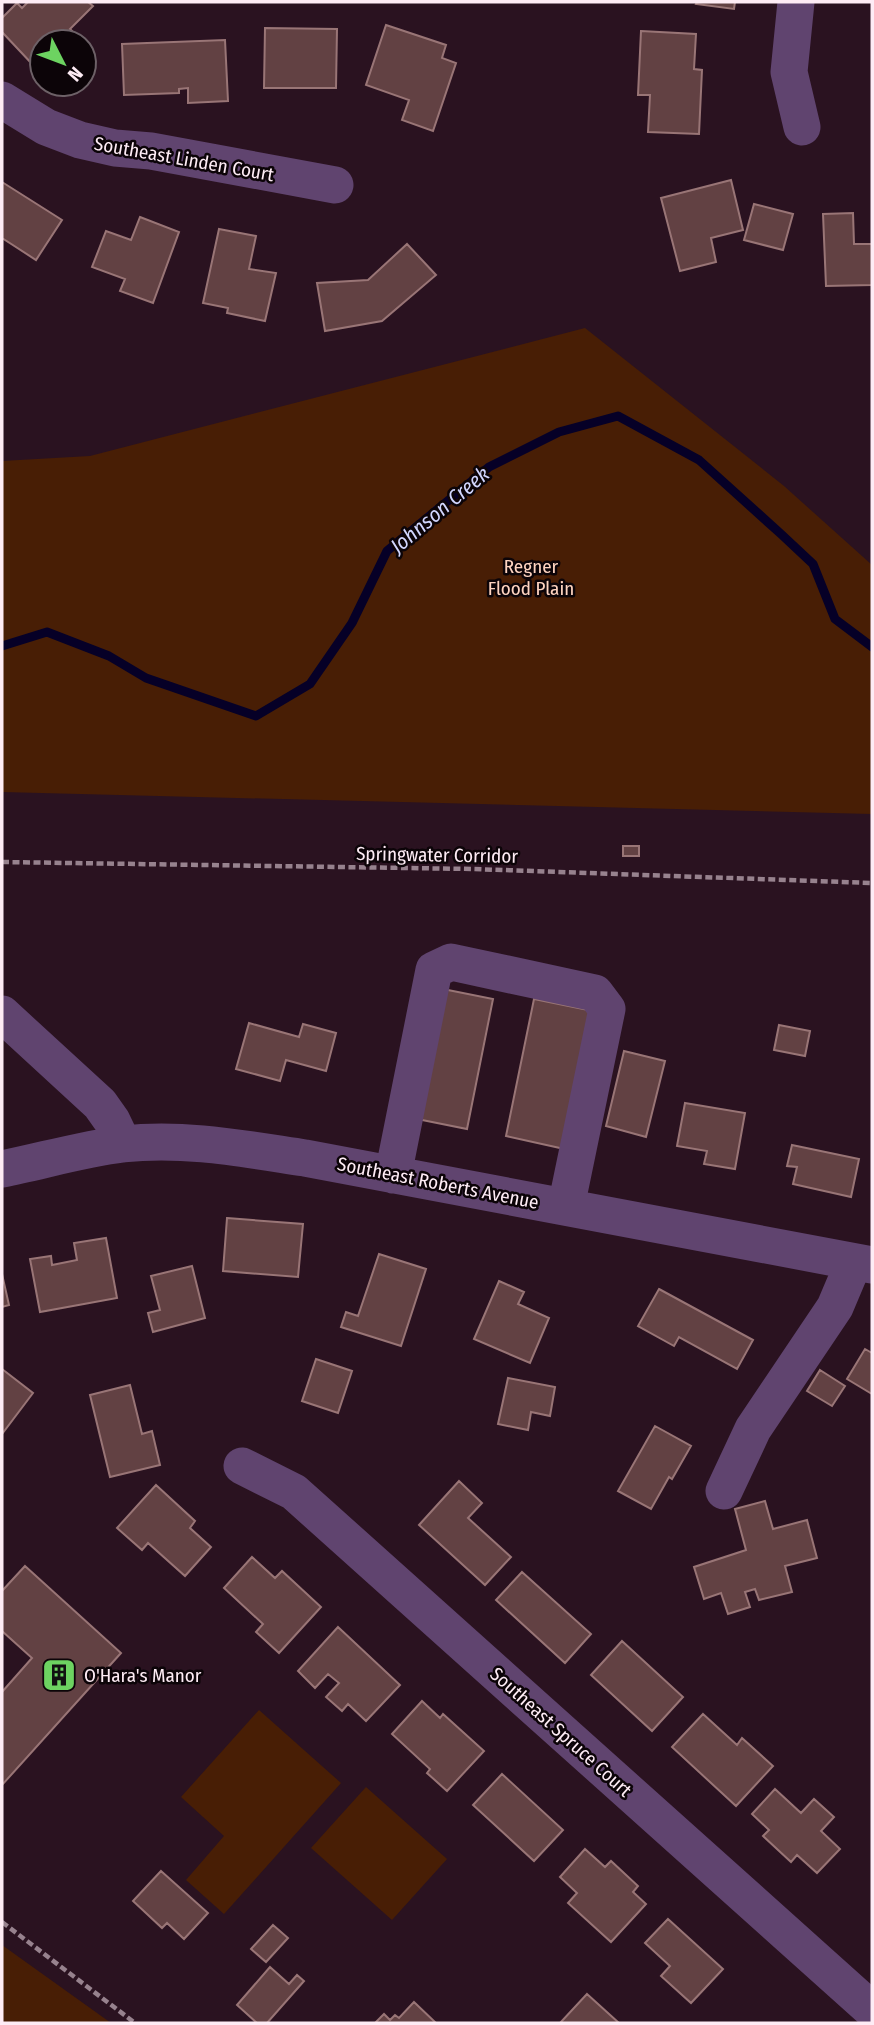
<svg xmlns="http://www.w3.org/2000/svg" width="874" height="2025" font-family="'Fira Sans Condensed',sans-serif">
<rect width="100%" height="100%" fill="#2a1220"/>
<!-- green -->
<path fill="#481e05" d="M585,328l199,158 88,79v249l-870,-22v-331l88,-5z
M259,1710l82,73 -117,131 -38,-34 38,-44 -43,-39z
M366,1787l81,72 -55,61 -81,-72z
M2,1945l109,78h-109z"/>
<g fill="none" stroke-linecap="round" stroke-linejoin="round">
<!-- stream -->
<path stroke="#060027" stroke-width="9" d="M2,646l45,-14 62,24 37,22 110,38 54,-32 42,-61 35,-72 102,-84 70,-35 59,-16 81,44 82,74 32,30 22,55 37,28"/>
</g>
<!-- building -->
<path fill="#624143" stroke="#997576" stroke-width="2" d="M28,2h60l5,4 -23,23 13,13h-41v17l-8,7 -32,-34v-14l15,-15 5,5z
M697,2h38l-1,7 -38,-5z
M386,25l60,20 -4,13 14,5 -23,68 -31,-11 7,-20 -43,-15z
M265,28l72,1 -1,59h-72z
M641,31l55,3 -2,35 8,1 -3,64 -51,-2 2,-37h-12z
M225,40l3,61 -40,2v-15l-9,1v4l-55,2 -2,-51z
M731,180l12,50 -32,8 5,24 -36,9 -19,-73z
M2,182l60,38 -26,40 -34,-22z
M754,204l39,10 -10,36 -39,-10z
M853,213l1,31h18v41l-46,1 -3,-72z
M140,217l39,15 -26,71 -33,-12 5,-12 -33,-12 14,-36 25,9z
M219,229l37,7 -7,33 27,4 -11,48 -38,-8 1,-5 -25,-5z
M407,244l29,31 -54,46 -57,10 -8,-48 51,-3z
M623,846h16v10h-16z
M433,987l60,12 -26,130 -60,-12z
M534,999l64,13 -29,138 -63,-14z
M249,1023l50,14 4,-13 33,9 -10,38 -40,-11 -6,21 -44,-12z
M779,1025l31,6 -5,25 -31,-6z
M624,1051l41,10 -19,76 -40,-11z
M685,1103l60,10 -10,56 -31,-5 3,-13 -30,-5z
M792,1145l67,14 -8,38 -58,-13 4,-17 -10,-1z
M227,1218l76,6 -5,53 -75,-6z
M106,1238l11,60 -77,14 -10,-53 21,-3 1,9 25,-5 -3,-17z
M379,1254l47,15 -25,77 -60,-19 5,-15 12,4z
M192,1266l13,52 -52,14 -5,-19 12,-3 -9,-34z
M2,1274l7,31 -7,2z
M499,1281l25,11 -6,12 31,14 -19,45 -56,-24z
M659,1289l94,51 -16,29 -58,-32 -5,9 -36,-20z
M865,1349l7,4v41l-25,-15z
M316,1359l36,12 -14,42 -36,-12z
M2,1369l31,24 -31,41z
M820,1370l25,16 -13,20 -25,-15z
M508,1378l47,9 -5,29 -19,-4 -3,18 -30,-6z
M130,1385l12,49 10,-3 8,34 -50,12 -20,-82z
M655,1426l36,20 -19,33 -3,-2 -18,32 -33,-18z
M459,1481l23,22 -14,15 43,39 -26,28 -66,-60z
M156,1485l39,36 -5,7 21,19 -26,29 -37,-33 -6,7 -25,-22z
M765,1501l8,28 34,-9 10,38 -32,8 7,26 -33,8 -4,-11 -10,3 5,15 -22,7 -7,-21 -17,6 -10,-32 52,-17 -11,-41z
M252,1557l23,21 7,-7 39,36 -42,46 -23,-21 7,-8 -39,-36z
M25,1566l96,87 -119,132v-93l30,-34 -30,-27v-40z
M522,1572l69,62 -26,29 -69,-63z
M338,1627l62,58 -34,36 -18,-17 -6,7 -16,-14 13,-14 -11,-9 -13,14 -17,-17z
M622,1641l61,56 -31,34 -61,-56z
M422,1701l18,17 3,-4 41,37 -37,40 -20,-18 3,-4 -38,-35z
M703,1714l34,31 5,-7 31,28 -37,40 -64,-59z
M502,1774l61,56 -29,31 -61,-56z
M775,1789l26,24 13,-14 20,18 -13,14 19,18 -23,24 -20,-18 -6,7 -28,-26 6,-6 -17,-16z
M585,1849l20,18 6,-6 27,25 -5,6 13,12 -35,38 -43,-39 9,-10 -17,-16z
M161,1871l47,42 -24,26 -17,-16 -5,5 -29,-27z
M668,1919l55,50 -32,34 -30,-27 9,-10 -25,-23z
M273,1925l15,13 -22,24 -15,-13z
M270,1967l19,17 8,-9 7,6 -37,42h-10l-20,-18z
M587,1994l32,29h-59z
M414,2002l22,21h-61l9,-9 6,6 5,-5 4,3z"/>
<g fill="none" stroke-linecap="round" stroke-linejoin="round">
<!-- path -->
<path stroke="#97828e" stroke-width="4.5" stroke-dasharray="7 3.5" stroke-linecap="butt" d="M2,862l472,7 398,14
M2,1922l133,101"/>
<!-- minor -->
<path stroke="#60446f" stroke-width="37" d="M796,2l-7,70 13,55
M2,100l44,27 34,13 35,8 36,3 184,34
M2,1014l98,90 12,17 11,23
M2,1169c40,-8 81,-20 121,-25 61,-7 122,5 182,14l567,107
M393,1175l41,-205 17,-8 144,31 12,16 -41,198
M242,1466l52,26 578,518
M724,1491l29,-62 82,-122 19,-45"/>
</g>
<!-- icons -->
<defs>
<g id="building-square" transform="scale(1.75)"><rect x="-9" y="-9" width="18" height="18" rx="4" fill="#6dd361" stroke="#0c0408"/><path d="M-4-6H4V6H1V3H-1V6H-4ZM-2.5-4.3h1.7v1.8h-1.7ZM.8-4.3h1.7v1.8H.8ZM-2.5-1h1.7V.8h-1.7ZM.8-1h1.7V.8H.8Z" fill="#111"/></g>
</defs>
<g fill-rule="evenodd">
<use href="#building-square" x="59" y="1675"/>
</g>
<g text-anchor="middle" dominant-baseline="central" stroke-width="5" stroke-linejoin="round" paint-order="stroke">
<!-- street labels -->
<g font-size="19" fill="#feecf5" stroke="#0c0408">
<text transform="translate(184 159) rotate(10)">Southeast Linden Court</text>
<text transform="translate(437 855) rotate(1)">Springwater Corridor</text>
<text transform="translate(438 1183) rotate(11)">Southeast Roberts Avenue</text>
<text transform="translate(561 1732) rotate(42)">Southeast Spruce Court</text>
</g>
<!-- park labels -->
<g font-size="19" fill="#ffd4c0" stroke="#0c0408">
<text x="531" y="566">Regner<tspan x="531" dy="22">Flood Plain</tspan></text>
</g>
<!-- poi labels -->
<g font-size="19" fill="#feecf5" stroke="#0c0408" text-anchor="start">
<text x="84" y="1675">O'Hara's Manor</text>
</g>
<!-- water labels -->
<g font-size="21" font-style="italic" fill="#d2d6fe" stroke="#0c0408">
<text transform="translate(440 510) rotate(-40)">Johnson Creek</text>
</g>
</g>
<!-- border -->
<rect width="874" height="2025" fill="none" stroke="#feecf5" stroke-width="7"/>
<!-- north arrow -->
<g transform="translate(63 63) rotate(132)"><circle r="33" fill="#0c0408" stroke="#6d6167" stroke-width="2"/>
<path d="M0-5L12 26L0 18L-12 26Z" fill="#6dd361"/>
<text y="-10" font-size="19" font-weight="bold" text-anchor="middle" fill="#feecf5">N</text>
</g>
</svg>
